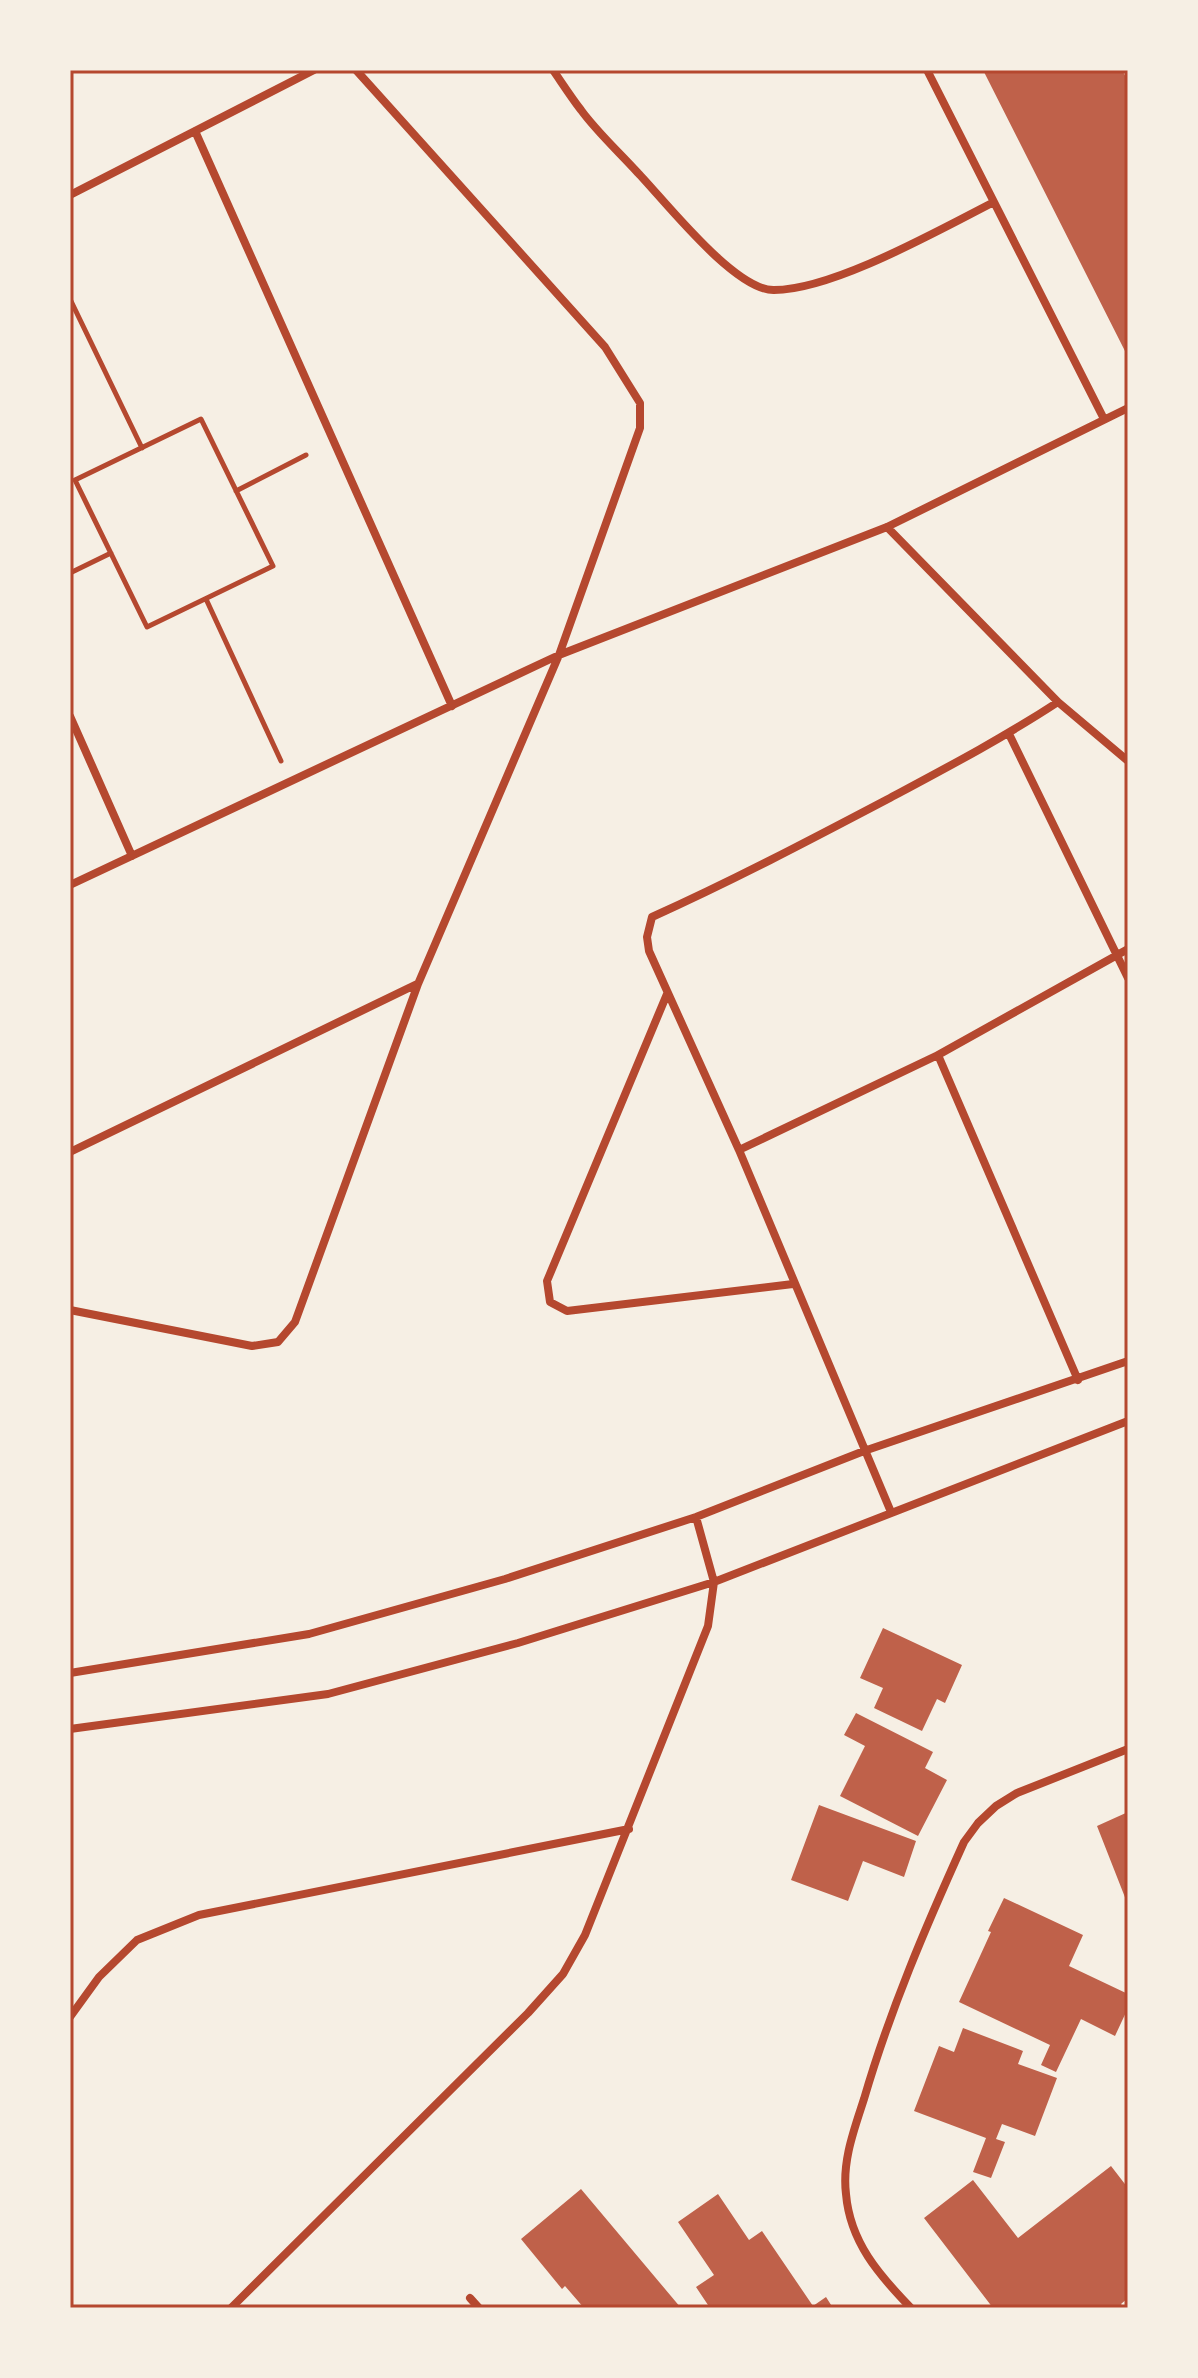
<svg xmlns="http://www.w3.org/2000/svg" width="1198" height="2378" font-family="'Titillium Web',sans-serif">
<rect width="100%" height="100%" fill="#f6efe4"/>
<!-- building -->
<path fill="#bf614a" d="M983,70h139l6,11v276z
M883,1628l79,37 -17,38 -8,-4 -15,32 -48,-23 9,-20 -23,-10z
M856,1713l77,39 -8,16 22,12 -29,56 -78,-40 25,-50 -21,-11z
M819,1805l97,36 -12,36 -41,-16 -15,40 -57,-21z
M1128,1812v93l-31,-79z
M1004,1898l79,37 -14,31 59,28v14l-13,28 -34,-17 -25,53 -15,-7 9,-20 -91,-43 32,-70 -3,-1z
M963,2028l60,23 -5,13 39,14 -22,58 -33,-12 -6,15 9,3 -14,36 -18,-6 13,-34 -72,-27 25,-65 15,6z
M1111,2166l17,22v110l-7,6 3,4h-131l-69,-90 49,-38 45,58z
M581,2189l100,119h-97l-19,-22 -3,3 -41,-50z
M718,2194l31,46 13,-9 51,75 13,-9 7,11h-123l-14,-21 18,-12 -36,-53z"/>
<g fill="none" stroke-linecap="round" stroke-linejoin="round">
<!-- path -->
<path stroke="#b5482f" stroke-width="5" d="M70,299l72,149
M201,419l72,147 -126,61 -72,-147z
M236,491l70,-36
M70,573l41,-20
M206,599l75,162"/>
<!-- minor -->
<path stroke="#b5482f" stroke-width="8" d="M553,70c9,13 18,27 28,40 16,22 38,42 57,63 27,28 97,118 136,117 59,0 165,-60 220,-88
M927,70l177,349
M195,131l257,575
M70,195l244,-125
M887,527l171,175 70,59
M70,716l62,140
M1009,734l119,244
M70,885l489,-230 328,-128 241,-119
M667,994l-120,287 3,21 17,9 226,-27
M938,1055l140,325
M739,1150l199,-95 190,-106
M70,1152l347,-168
M70,1310l182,36 26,-4 17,-20 123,-338 141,-329 81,-227v-25l-35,-56 -249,-277
M891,1512l-152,-362 -90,-199 -2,-14 5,-20c80,-36 158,-77 236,-118 58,-31 115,-61 170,-97
M70,1673l239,-39 196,-55 191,-62 168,-66 264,-90
M70,1729l258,-35 190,-51 196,-61 414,-161
M70,2017l29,-40 38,-37 62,-25 430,-86
M470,2298l9,10
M231,2308l297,-295 35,-39 22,-39 123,-309 6,-44 -18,-65
M911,2308c-32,-33 -61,-66 -65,-114 -4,-33 8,-64 18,-95 26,-89 62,-173 100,-257l14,-19 18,-17 21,-13 111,-44"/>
</g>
<!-- border -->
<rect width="1198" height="2378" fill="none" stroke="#f6efe4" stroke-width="144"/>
<rect x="72" y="72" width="1054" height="2234" fill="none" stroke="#b5482f" stroke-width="3"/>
</svg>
